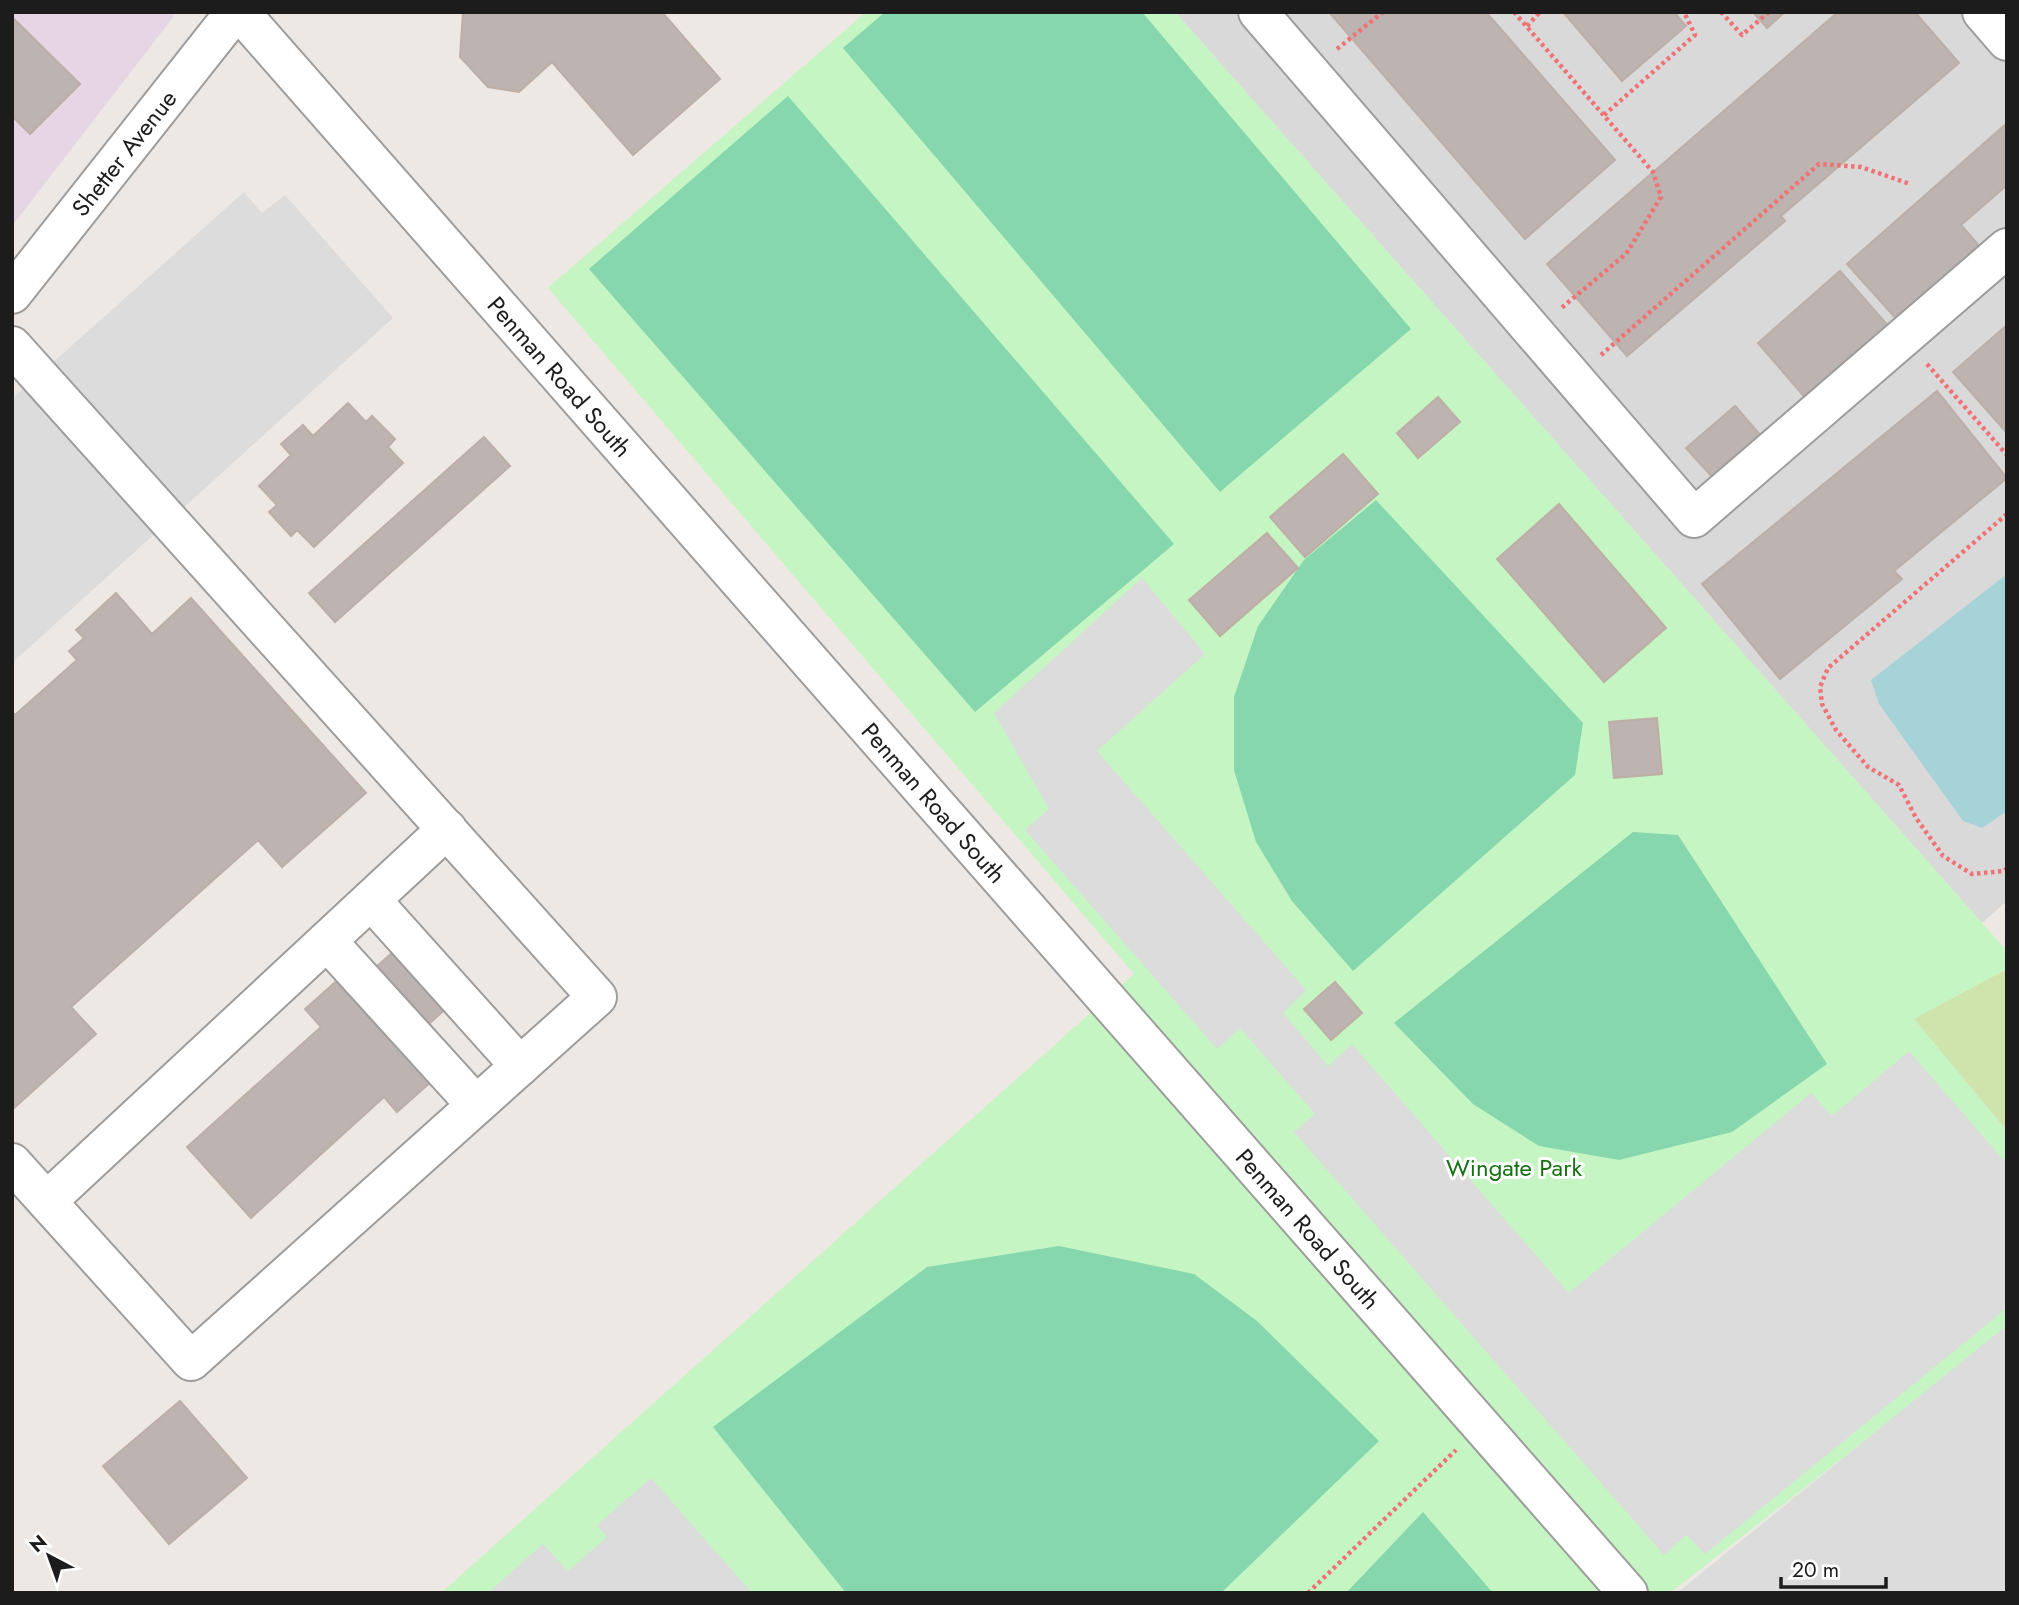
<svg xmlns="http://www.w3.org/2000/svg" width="2019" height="1605" font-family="Jost,sans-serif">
<rect width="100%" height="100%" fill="#ede8e3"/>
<!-- residential -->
<path fill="#dad9da" d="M1175,12h832v889l-25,22z"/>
<!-- industrial -->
<path fill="#e6d5e5" d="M12,12h158l4,4 -162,210z"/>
<!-- grass -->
<path fill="#cfe4ac" d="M2007,969v162l-94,-113z"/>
<!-- park -->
<path fill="#c5f5c2" d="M866,12h309l832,939v18l-93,50 93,112v198l-337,264h-1229l693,-619 -586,-686z"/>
<!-- pitch -->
<path fill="#86d7ad" d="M885,12h257l269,317 -191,163 -377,-444z
M788,96l386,448 -199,168 -386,-443z
M1376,500l207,223 -8,52 -222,196 -61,-70 -36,-59 -22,-72v-73l24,-71 46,-66z
M1633,832l45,3 149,229 -95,68 -113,28 -80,-14 -66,-42 -79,-81z
M1059,1246l135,28 63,47 122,120 -158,152h-375l-133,-166 214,-160z
M1423,1512l70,81h-147z"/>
<!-- parking -->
<path fill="#dcdcdc" d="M244,192l18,21 23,-18 108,123 -381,345v-264z
M1142,578l63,76 -108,97 209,239 -23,23 45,53 24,-22 217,249 242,-200 21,23 77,-65 98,113v144l-302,246 -18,-19 -23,20 -370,-423 21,-18 -75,-86 -23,21 -192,-219 24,-21 -55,-96z
M2007,1325v268h-330z
M651,1478l101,115 -262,-2 53,-47 25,27 39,-34 -10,-12z"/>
<!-- water -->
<path fill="#a6d3d8" d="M2007,574v237l-25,17 -19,-7 -84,-117 -8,-24z"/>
<!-- building -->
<path fill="#bdb3b0" stroke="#bdaea6" stroke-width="2" d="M463,12h199l58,67 -87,76 -81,-93 -33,30 -31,-5 -28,-30z
M1329,12h157l129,148 -90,79z
M1563,12h111l12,14 -64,55z
M1753,12h32l-18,16z
M1838,12h77l44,51 -178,153 4,5 -158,135 -80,-92z
M12,17l68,67 -50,50 -18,-18z
M2007,123v62l-46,40 21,24 -83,73 -52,-58z
M1840,271l51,58 -83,72 -50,-58z
M2007,325v108l-54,-61z
M1937,391l70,87 -113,93 8,8 -122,100 -78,-95z
M1438,397l22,25 -42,36 -21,-25z
M348,403l18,19 6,-6 23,23 -7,8 15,16 -89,84 -17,-17 -6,6 -22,-24 8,-7 -18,-19 32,-31 -10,-11 22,-19 10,11z
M1735,406l27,31 -48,42 -28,-31z
M484,437l26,29 -175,156 -26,-29z
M1343,454l35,40 -73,63 -35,-40z
M1559,504l107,124 -62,54 -107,-123z
M1267,533l31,35 -78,68 -31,-36z
M116,593l36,41 39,-36 175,195 -84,74 -24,-27 -187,167 25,27 -83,75 -1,-397 3,3 62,-55 -8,-9 15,-13 -8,-8z
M1657,718l5,56 -48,4 -5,-56z
M401,945l52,57 -33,30 -53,-57z
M340,978l92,103 -35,31 -13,-15 -133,121 -64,-71 134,-120 -16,-18z
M1335,982l27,31 -31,27 -27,-31z
M180,1401l67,77 -78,66 -66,-78z"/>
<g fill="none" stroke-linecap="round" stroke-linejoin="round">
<!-- minor casing -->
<g stroke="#9d9d9d" stroke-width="42">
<g id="minor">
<path id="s1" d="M240,12l1388,1581"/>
<path d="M1258,12l436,506 313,-270"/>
<path d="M1982,12l25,29"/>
<path id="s2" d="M12,294l223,-282"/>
<path d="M12,346l585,651 -406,364 -179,-198"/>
<path d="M371,900l149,166"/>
<path d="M327,941l149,164"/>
<path d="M47,1201l400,-372"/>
</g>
</g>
<!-- path -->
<path stroke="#ef7275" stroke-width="4.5" stroke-dasharray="3.5 3.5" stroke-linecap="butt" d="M1514,12l139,160 8,25 -35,57 -66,55
M1721,12l21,23 27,-23
M1527,26l13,-14
M1337,49l46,-37
M1604,115l91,-80 -11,-23
M1601,355l218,-191 42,3 49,17
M1927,364l80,91
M2007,514l-179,154 -8,19 2,17 14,26 32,37 31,18 17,33 27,38 29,18 32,-3 3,-3
M1308,1593l148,-143"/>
<!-- minor -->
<use href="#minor" stroke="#fff" stroke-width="38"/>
</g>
<g text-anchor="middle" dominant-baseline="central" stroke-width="6" stroke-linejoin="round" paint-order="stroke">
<!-- street labels -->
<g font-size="24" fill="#1c1c1c" stroke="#fff">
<text stroke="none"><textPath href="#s2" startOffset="180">Shetter Avenue</textPath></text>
<text stroke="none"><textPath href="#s1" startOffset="485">Penman Road South</textPath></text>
<text stroke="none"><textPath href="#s1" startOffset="1052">Penman Road South</textPath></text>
<text stroke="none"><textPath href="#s1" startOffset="1619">Penman Road South</textPath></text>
</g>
<!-- park labels -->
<g font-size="24" fill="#177213" stroke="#fff">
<text x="1514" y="1167">Wingate Park</text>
</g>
</g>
<!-- border -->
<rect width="2019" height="1605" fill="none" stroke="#1c1c1c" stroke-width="28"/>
<!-- north arrow -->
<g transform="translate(49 1556) rotate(319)" stroke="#ffffff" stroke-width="5" paint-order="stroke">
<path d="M0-5L12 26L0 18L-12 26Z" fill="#1c1c1c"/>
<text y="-10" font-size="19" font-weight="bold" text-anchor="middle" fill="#1c1c1c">N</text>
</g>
<!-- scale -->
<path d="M1781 1577v10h105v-10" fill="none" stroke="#1c1c1c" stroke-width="3.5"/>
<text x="1792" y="1577" font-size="21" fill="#1c1c1c" stroke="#ffffff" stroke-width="5" paint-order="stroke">20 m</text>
</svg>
